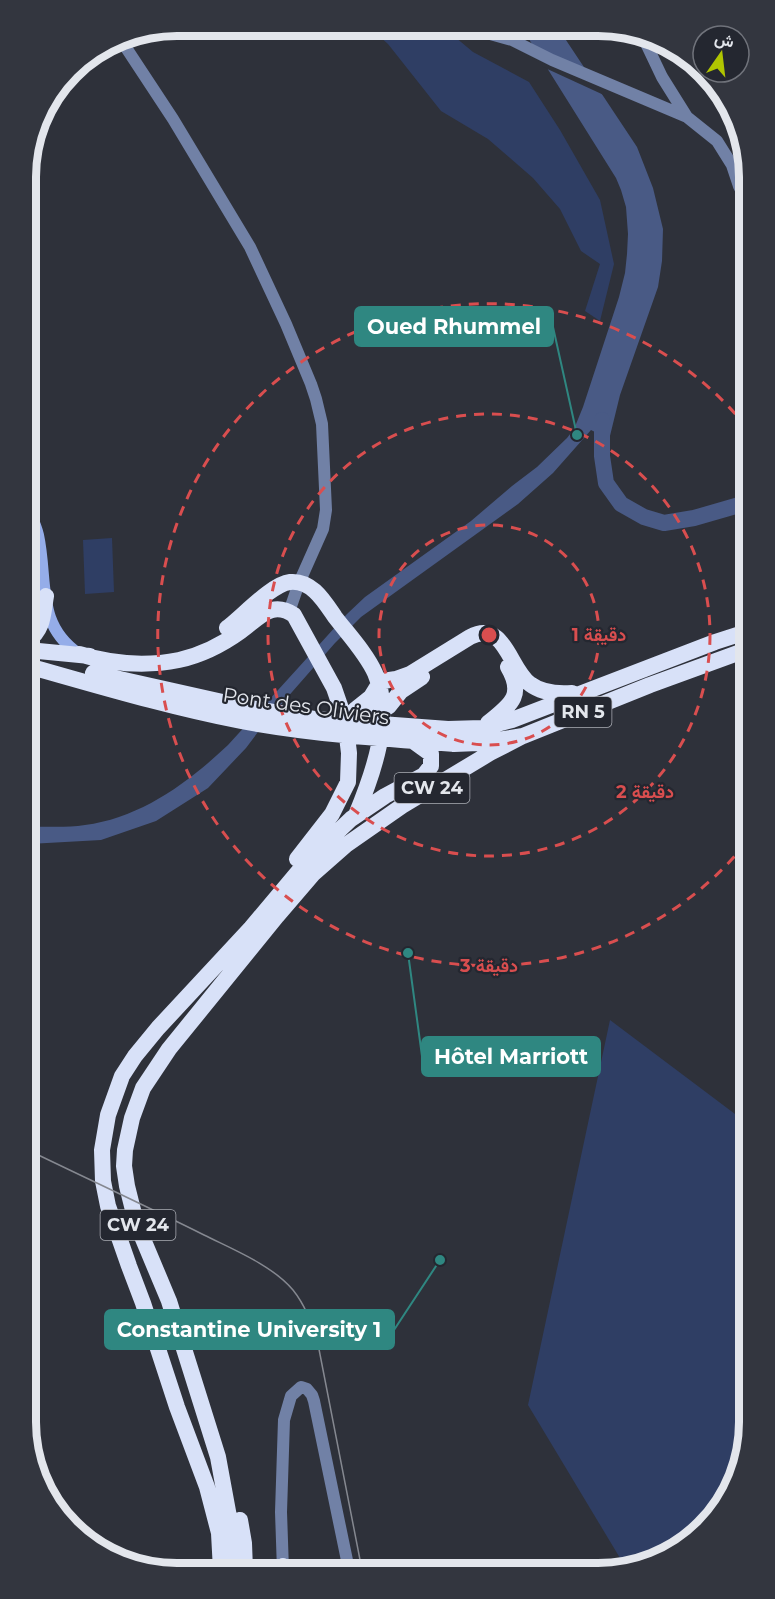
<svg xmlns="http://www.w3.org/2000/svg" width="775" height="1599" font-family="Montserrat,Vazirmatn,sans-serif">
<rect width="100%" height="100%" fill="#2e313a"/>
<!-- green -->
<path fill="#2f3e64" d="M369,27h78l2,5 24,20 56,30 31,48 40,70 14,64 -14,57 -15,-10 15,-47 -19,-13 -21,-42 -27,-31 -45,-39 -47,-28 -53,-67z
M112,538l2,54 -29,2 -2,-54z
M610,1020l129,97 9,43 1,273 -11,47 -26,42 -74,46h-12l-98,-163z"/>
<!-- water -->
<path fill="#495a85" d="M522,28h36l79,119 16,41 10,41 -1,32 -4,26 -38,108 -12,49 -11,-2v-9l-6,-3 -38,43 -35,31 -157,113 -26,26 -71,81 -18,24 -38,40 -52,33 -55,19 -72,4v-17c18,-1 37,1 56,-2 55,-7 103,-42 143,-80l119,-131 18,-17 106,-76 41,-35 25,-19 30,-29 7,-9 9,-22 36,-110 6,-24 2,-19 1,-20 -2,-27 -5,-17 -5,-12z"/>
<!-- pier -->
<path fill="#2e313a" d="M529,44l61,28 16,24 -63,-29z"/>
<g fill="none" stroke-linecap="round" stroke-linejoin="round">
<!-- river -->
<path stroke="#495a85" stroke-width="16" d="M602,420v36l4,27 15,21 23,13 20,6 30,-5 52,-15"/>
<!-- tertiary -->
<path stroke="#7181a6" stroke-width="12" d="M478,27l5,5 29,8 40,20 135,57 30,24 15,24 7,21 5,10
M642,35l20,42 25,40
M119,37l54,82 77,128 36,77 25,60 5,15 6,25 4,86 -3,19 -24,54 -10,29
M283,1570l-2,-58 3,-92 7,-24 10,-9 6,2 5,6 2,6 35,169"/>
<!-- secondary -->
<path stroke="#95ade9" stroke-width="12" d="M28,509c4,9 8,17 10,26 10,46 -3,89 41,119"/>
<!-- trunk -->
<path stroke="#d8e1f8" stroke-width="16" d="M227,628c16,-12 45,-44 63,-46 22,-2 34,19 45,35 13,17 31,36 40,56 19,44 -2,101 -19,142
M28,640c16,-10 15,-28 18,-44
M28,650l62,6
M79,654c33,10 65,13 100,6 23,-5 44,-16 62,-29 10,-7 20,-18 31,-21 8,-2 16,1 22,5l40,73 11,32 4,33 -1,29 -16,32 -35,45
M28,666c71,20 141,41 213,55 70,13 142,18 213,23l24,-1 45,-7 127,-51 96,-35
M93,673l152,34 69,12 134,10 34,-1 30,-8 203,-78 31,-10
M376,706l10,2 3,-2 12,-15 21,-14
M345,720l11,-11 15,-12 8,-13 4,-3 13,-2 14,-5 60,-37c35,-18 39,32 60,47 12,9 28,10 42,9
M488,723c22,-18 37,-27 20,-56
M240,1520l4,23 1,27
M221,1570l-2,-37 -12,-46 -30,-80 -34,-104 -14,-37 -21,-60 -5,-25 -1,-31 6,-35 14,-39 13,-20 23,-28 93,-100 58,-69 42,-40 34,-23 39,-21 7,-9v-12l-18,-13
M232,1570v-37l-14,-76 -49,-156 -26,-62 -9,-25 -7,-28 -3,-20 1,-16 7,-32 11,-30 26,-39 108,-133 36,-42 33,-29 56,-39 88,-53 33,-17
M282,1570l1,-4"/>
<!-- tram -->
<path stroke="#858890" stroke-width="1.5" d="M30,1151c58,28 116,55 174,84 28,14 68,30 89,55 12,15 18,32 24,49l45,231"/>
</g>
<!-- distance rings -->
<g fill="none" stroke="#d94e4f" stroke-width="3" stroke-dasharray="10 8">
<circle cx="489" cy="635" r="110"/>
<circle cx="489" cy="635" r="221"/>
<path d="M746 843A331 331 0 1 1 744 424"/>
</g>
<g text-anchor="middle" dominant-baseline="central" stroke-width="4.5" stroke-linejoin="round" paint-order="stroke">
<!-- shield labels -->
<g fill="#242730" stroke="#aaadb4" stroke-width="1.5">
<rect x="554.5" y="697" width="57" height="30" rx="4.5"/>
<rect x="394.5" y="773" width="75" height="30" rx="4.5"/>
<rect x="100.5" y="1210" width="75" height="30" rx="4.5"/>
</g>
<g font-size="18" font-weight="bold" fill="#e3e6ec">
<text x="583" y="712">RN 5</text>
<text x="432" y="788">CW 24</text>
<text x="138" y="1225">CW 24</text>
</g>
<!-- street labels -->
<g font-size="20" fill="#e3e6ec" stroke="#242730">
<text transform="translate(306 706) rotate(8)">Pont des Oliviers</text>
</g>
</g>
<!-- crop -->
<path d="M0 0H775V1599H0ZM177 36H598A141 141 0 0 1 739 177V1422A141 141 0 0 1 598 1563H177A141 141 0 0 1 36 1422V177A141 141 0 0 1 177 36Z" fill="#33363f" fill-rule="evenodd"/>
<path fill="none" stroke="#e3e6ec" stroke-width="8" d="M177 36H598A141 141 0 0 1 739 177V1422A141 141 0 0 1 598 1563H177A141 141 0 0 1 36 1422V177A141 141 0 0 1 177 36Z"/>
<circle cx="489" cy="635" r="9" fill="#d94e4f" stroke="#242730" stroke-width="3"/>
<g font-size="18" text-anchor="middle" font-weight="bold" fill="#d94e4f" stroke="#242730" stroke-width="4.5" stroke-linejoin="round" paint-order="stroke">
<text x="599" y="641">1 دقيقة</text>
<text x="645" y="798">2 دقيقة</text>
<text x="489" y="972">3 دقيقة</text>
</g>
<!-- callouts -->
<path fill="none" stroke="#2f8781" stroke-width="2" d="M577 435L553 327M408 953L422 1056M440 1260L394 1330"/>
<g fill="#2f8781" stroke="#242730" stroke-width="2">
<circle cx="577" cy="435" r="6"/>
<circle cx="408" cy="953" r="6"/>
<circle cx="440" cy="1260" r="6"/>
</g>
<g fill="#2f8781" stroke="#2f8781" stroke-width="2">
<rect x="355" y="307" width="198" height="39" rx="6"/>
<rect x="422" y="1037" width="178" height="39" rx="6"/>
<rect x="105" y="1310" width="289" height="39" rx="6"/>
</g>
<g font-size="21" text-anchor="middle" font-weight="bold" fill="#fff">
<text x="454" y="334">Oued Rhummel</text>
<text x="511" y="1064">Hôtel Marriott</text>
<text x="249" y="1337">Constantine University 1</text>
</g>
<!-- north arrow -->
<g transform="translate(721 54) rotate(14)"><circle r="28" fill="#242730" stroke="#70737b" stroke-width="1.5"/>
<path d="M0-4.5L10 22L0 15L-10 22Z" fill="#b0c501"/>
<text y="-9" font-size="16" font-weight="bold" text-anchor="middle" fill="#e3e6ec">ش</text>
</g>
</svg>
